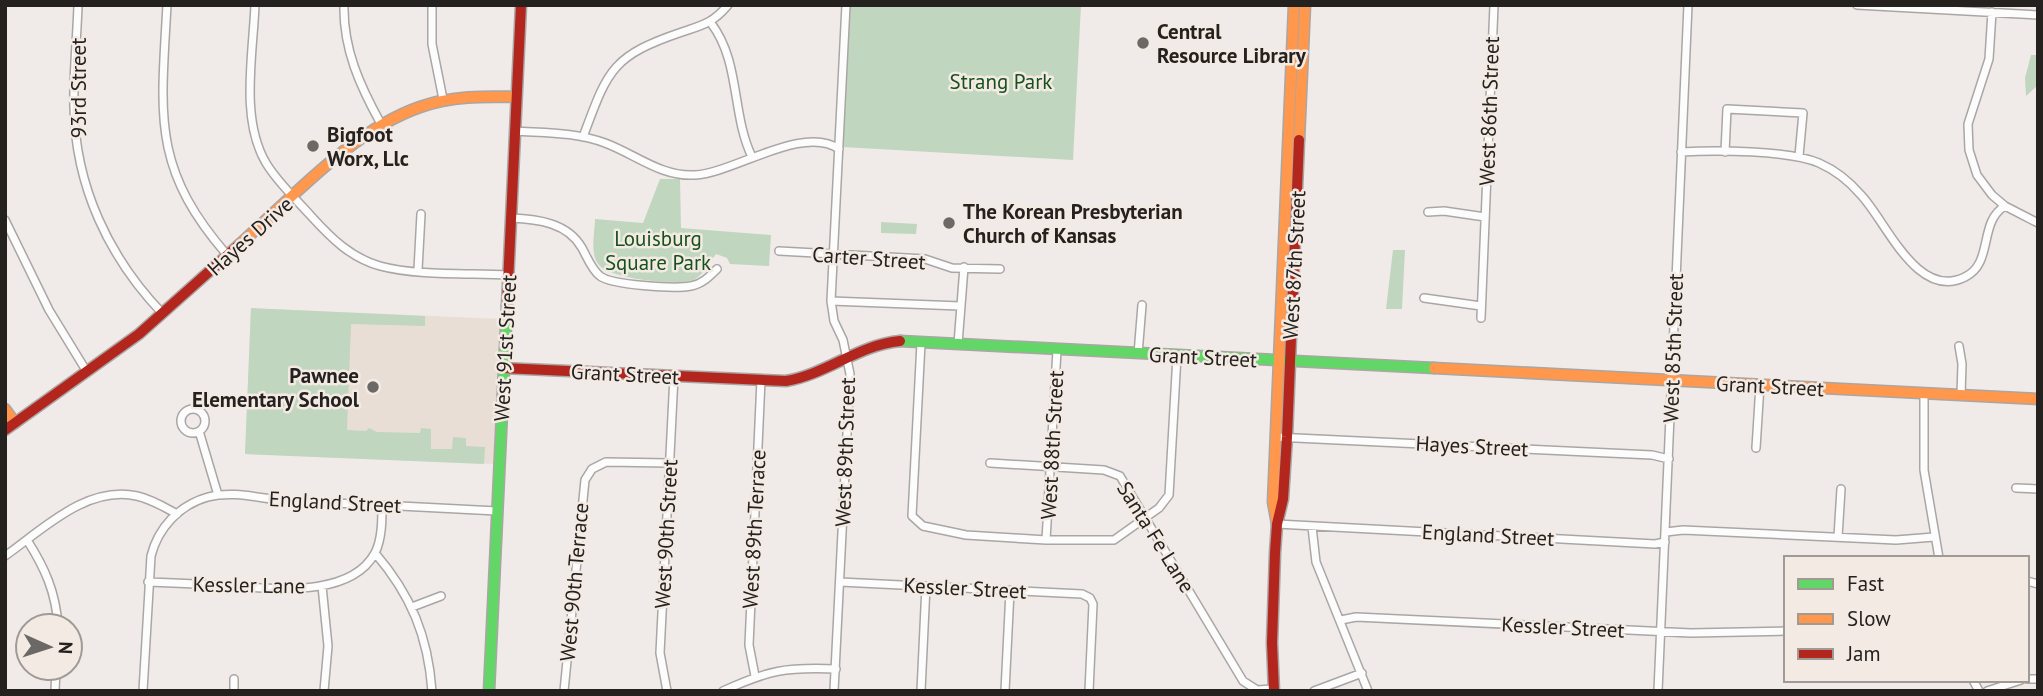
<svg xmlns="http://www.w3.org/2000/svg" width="2043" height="696" font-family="'PT Sans',sans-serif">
<rect width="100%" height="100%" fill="#f0ebe8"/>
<!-- built -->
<path fill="#e9ded6" d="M251,308l251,11 -6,145 -251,-10z"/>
<!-- green -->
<path fill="#c1d6be" d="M850,5h231l-8,155 -230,-13z
M2031,55h7v30l-12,11 -1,-18z
M660,179h20l1,49 90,7 -2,31 -39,-2 -3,-6 -11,-4c-7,9 -11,19 -21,25 -14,8 -82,0 -95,-13 -11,-10 -5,-34 -5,-47l48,4z
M881,222l36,2 -1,10 -35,-1z
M1393,250h12l-3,59h-16z
M251,308l174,8v10l-74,-2 -4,106 19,1 3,-3 8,4 43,1 1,-5 10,1v20h21l1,-12 13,1v8l19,1 -1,17 -239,-10z"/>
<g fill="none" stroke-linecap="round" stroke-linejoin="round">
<!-- street casing -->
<g stroke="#aaa6a4" stroke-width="10">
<path id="street" d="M78,5c-1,34 -5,68 -4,102 1,79 35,151 89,207
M167,5c-6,110 -16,163 61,251
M255,5c-2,50 -15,114 11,158 12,20 30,36 45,53 20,22 40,42 69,50 37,10 89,7 128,9
M344,5c-1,44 16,81 37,119
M432,5v39l11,55
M1857,5l181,10
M1992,12l-3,47 -21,65 1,26 8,25 15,20 13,11 33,17
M711,23c30,40 20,90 41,134
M515,131c30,2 61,1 90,12 30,11 56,34 90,32 39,-2 108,-51 144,-26
M583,137c25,-67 28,-81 99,-105 21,-7 31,-9 46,-27
M1681,152c33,-2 108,-2 138,11 16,7 31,19 42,32 25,26 56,106 104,82 29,-14 13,-55 40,-71
M1725,152l2,-43 76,4 -4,43
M1428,212l16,-1 41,6
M511,218c27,1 57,5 71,30 5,9 10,22 18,28 11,9 75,13 91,10 11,-2 18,-9 26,-17
M5,220l44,90 38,62
M779,251l146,8 27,9 48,1
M418,270l3,-56
M1424,298l57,8
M831,301l129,5
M1481,318l13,-313
M921,343l-9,173 11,10 43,9 80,5h68l45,-32 10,-13 8,-139
M958,344l6,-77
M1959,346l3,18 -1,31
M1138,354l4,-49
M1924,393v77l15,88
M181 421a12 12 0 1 1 24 0a12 12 0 1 1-24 0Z
M199,431l19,64
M1275,437l377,18 17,4
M1756,448l4,-63
M990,463l114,7 16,6 123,205 14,9 17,-1
M2016,488l22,1
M1277,524l378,20 10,-2
M1312,527l4,35 52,129
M1666,532l17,-2 213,10 38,-3
M1838,537l3,-48
M27,540c18,28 29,53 31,86
M1046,540l11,-190
M375,553c36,42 53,83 57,138
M5,556c38,-27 82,-71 132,-60 14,3 27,11 40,18
M2027,581l11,3
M148,582c27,1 54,2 81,4 42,2 121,13 146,-33 7,-14 7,-32 7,-48
M840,582l242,12 8,4 3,6 -4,87
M322,586l6,60 -4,45
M412,607l29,-11
M1341,620l15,-3 335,16 95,-2
M755,676l-6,-31 12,-265
M2027,679h11
M1973,680l6,11
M55,691l1,-23
M143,691l8,-135c7,-28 28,-51 57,-59 26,-7 54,2 80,4 70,3 139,6 209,10
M234,691v-12
M564,691l21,-211 7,-11 14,-7 63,1
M667,691l-7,-38 14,-277
M723,691c46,-21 63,-24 113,-22
M834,691l16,-317 -7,-34 -9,-19 -3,-20 15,-296
M921,691l5,-105
M1005,691l5,-100
M1314,691l48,-18
M1658,691l30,-686
M1987,691l34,-11"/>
</g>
<!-- fast casing -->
<g stroke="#aaa6a4" stroke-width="13">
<path id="fast" d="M900,341l534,27
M489,691l18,-386"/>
</g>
<!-- slow casing -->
<g stroke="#aaa6a4" stroke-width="13">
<path id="slow" d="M1299,140l6,-135
M240,244c52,-46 113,-114 180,-137 31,-11 64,-11 96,-10
M1434,368l604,31
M5,409l10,14
M1277,524l-4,-22 21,-497"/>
</g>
<!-- jam casing -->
<g stroke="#aaa6a4" stroke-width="13">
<path id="jam" d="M507,305l14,-300
M504,368l282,13c41,-7 72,-36 114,-40
M5,430l134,-96 101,-90
M1274,691l-2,-48 3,-90 2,-29 6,-25 4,-62 12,-297"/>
</g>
<!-- street -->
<use href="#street" stroke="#fdfcfc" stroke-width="7"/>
<!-- fast -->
<use href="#fast" stroke="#63d668" stroke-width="10"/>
<!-- slow -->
<use href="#slow" stroke="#ff974d" stroke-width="10"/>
<!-- jam -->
<use href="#jam" stroke="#b3261e" stroke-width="10"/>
</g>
<!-- markers -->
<g fill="#6b6865" stroke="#f3eae4" stroke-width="2.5">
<circle cx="1143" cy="43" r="7"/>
<circle cx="313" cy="146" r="7"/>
<circle cx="949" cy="223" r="7"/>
<circle cx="373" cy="387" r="7"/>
</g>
<g text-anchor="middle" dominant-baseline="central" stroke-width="5" stroke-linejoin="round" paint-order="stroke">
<!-- poi labels -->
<g font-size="21" font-weight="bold" fill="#24211f" stroke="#f3eae4" text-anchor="start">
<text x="1157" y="31">Central<tspan x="1157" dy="24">Resource Library</tspan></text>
<text x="327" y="134">Bigfoot<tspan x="327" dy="24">Worx, Llc</tspan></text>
<text x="963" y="211">The Korean Presbyterian<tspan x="963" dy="24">Church of Kansas</tspan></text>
<text x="359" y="375" text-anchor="end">Pawnee<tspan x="359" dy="24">Elementary School</tspan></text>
</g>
<!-- park labels -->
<g font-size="21" fill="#15521b" stroke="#f3eae4">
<text x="1001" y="81">Strang Park</text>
<text x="658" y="238">Louisburg<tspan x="658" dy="24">Square Park</tspan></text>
</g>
<!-- street labels -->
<g font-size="21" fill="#24211f" stroke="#f3eae4">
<text transform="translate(78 88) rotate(-90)">93rd Street</text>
<text transform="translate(1489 111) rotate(-88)">West 86th Street</text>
<text transform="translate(250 236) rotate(-42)">Hayes Drive</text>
<text transform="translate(869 258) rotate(4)">Carter Street</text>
<text transform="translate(1294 265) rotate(-87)">West 87th Street</text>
<text transform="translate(505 348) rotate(-87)">West 91st Street</text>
<text transform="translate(1673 348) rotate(-88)">West 85th Street</text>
<text transform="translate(1203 357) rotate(3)">Grant Street</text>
<text transform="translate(625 374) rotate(3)">Grant Street</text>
<text transform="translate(1770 386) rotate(3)">Grant Street</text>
<text transform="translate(1052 445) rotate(-87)">West 88th Street</text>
<text transform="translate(1472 446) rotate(3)">Hayes Street</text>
<text transform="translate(845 452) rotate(-88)">West 89th Street</text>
<text transform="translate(335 502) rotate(3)">England Street</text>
<text transform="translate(754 529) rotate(-87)">West 89th Terrace</text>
<text transform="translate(666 534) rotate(-87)">West 90th Street</text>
<text transform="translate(1488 535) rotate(3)">England Street</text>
<text transform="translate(1156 537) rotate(58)">Santa Fe Lane</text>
<text transform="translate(574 582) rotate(-85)">West 90th Terrace</text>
<text transform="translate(249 585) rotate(1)">Kessler Lane</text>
<text transform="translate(965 588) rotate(3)">Kessler Street</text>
<text transform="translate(1563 627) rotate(3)">Kessler Street</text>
</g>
</g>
<!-- border -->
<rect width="2043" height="696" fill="none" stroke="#24211f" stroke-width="14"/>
<!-- legend -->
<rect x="1784" y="556" width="245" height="126" fill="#f3eae4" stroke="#a09a95" stroke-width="2"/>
<rect x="1798" y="579" width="35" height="10" fill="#63d668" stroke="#a09a95" stroke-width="2"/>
<text x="1847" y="591" font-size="21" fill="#24211f">Fast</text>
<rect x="1798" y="614" width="35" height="10" fill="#ff974d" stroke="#a09a95" stroke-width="2"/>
<text x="1847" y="626" font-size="21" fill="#24211f">Slow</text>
<rect x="1798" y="649" width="35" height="10" fill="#b3261e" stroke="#a09a95" stroke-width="2"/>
<text x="1847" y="661" font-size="21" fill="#24211f">Jam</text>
<!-- north arrow -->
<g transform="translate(49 647) rotate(93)"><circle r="33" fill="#f3eae4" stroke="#a09a95" stroke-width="2"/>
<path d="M0-5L12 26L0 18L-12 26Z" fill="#6b6865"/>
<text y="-10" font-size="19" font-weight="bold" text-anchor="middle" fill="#24211f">N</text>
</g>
</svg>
